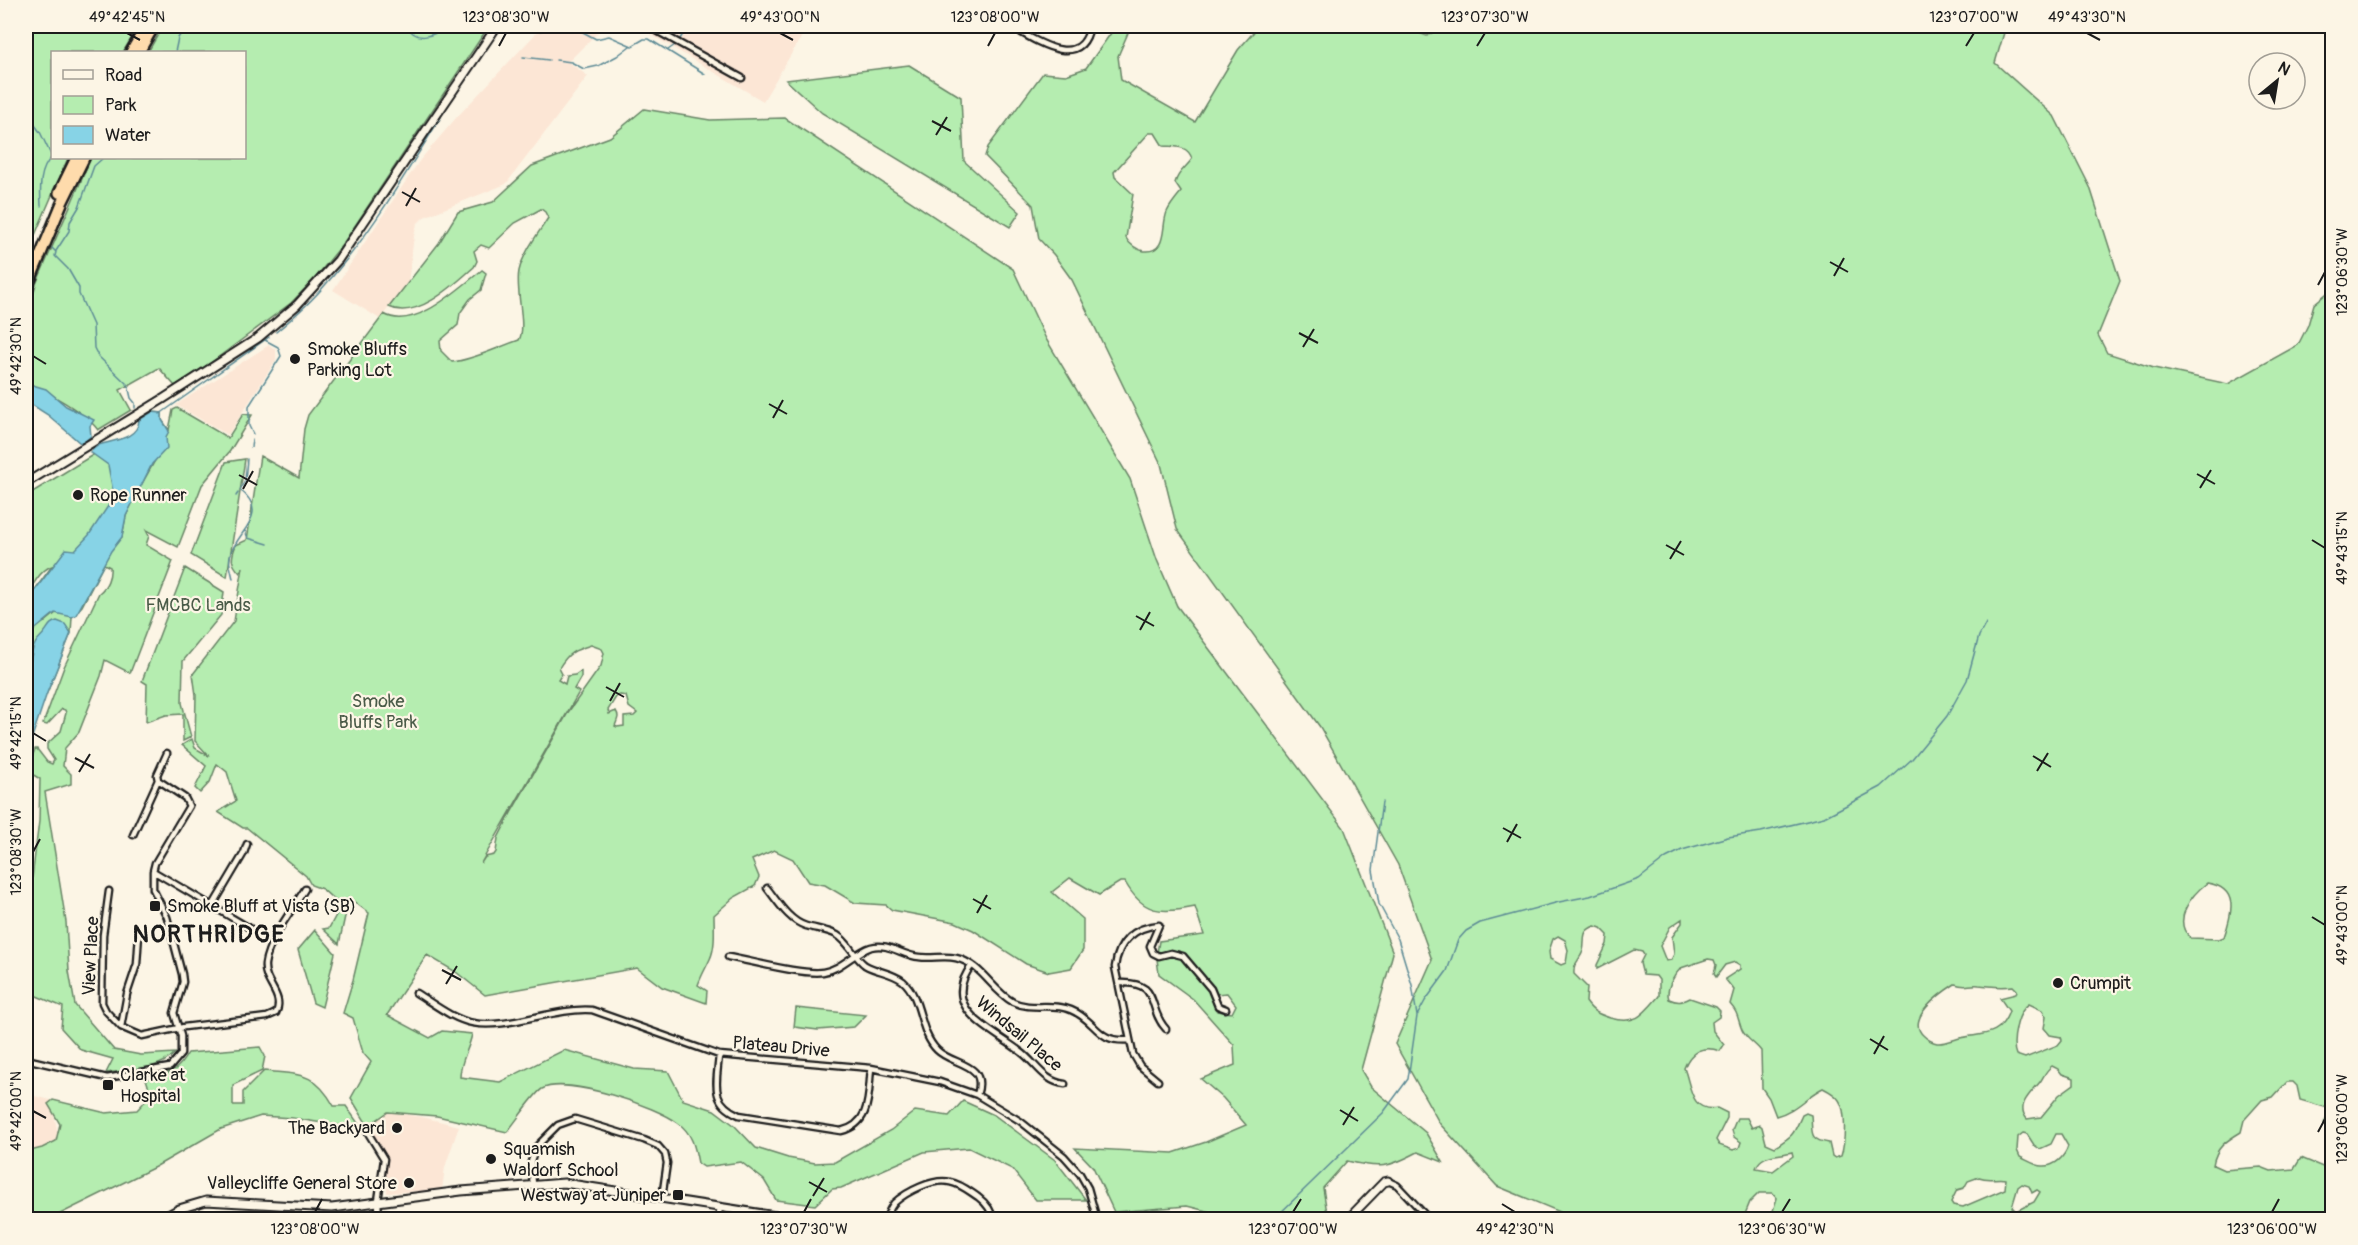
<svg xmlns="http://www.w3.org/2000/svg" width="2358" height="1245" font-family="Pangolin,sans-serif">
<rect width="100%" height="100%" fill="#fcf5e5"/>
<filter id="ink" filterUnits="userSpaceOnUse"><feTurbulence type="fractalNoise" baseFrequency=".0167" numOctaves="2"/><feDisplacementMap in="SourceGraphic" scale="12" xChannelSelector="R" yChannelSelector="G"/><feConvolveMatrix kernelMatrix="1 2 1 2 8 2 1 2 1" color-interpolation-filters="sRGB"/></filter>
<g filter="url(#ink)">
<!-- built -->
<path fill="#fce6d5" d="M543,26h61l-36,36 20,14 -82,108 -82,33 -7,7 -3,12 -6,47 -28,36 -47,-29 87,-130 36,-42z
M636,26h172l-45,75z
M269,345l7,5v10l-48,75 -52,-30z
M26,1094l25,6 9,43 -34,19z
M388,1112l34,5 37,9 -14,41 -3,23 -55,3 -2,-40 -17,-27z"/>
<!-- green -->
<path fill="#b5edb0" stroke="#688466" stroke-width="1.5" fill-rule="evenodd" d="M26,26h113l-16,26h-71v106h16l-42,98z
M163,26h326l-147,219 -26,32 -25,26 -90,67 -26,16 -16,-18 -39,22 11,20 -33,20c-13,-18 -52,-39 -72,-48v-61l10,-37 55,-126h153v-106h-96z
M1116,26h15l-13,30 3,24 74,42 43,-72 21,-24h152l2,5 14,5 5,-3 5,-7h569l-11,37 59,53 36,71 30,94 -22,54 9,18 47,15 74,16 70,-39 10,-20 6,-21 18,-15v848l-8,-14 6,-10 -2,-5 -28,-8 -3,-14 -4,-4h-6l-14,15 -11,3 -18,20 -3,12c-15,9 -25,15 -28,33l11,5 37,-3 10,4 23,-2 7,-11 24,10 7,-5v56h-566l7,-8 4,-13 -4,-5h-14l-9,9 -7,17h-166l-80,-33 -57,-62 -45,-80 37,-84 -34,-95 -78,-138 -143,-198 -16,-65 -89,-184 -18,-25 -15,-16 -6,-34 -48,-49 3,-9 55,-74 23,2 20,-7zM1149,133h6l8,13c12,1 25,-1 29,13 -6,9 -14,12 -17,24l6,9c-5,6 -11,13 -14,20 -6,14 1,41 -23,39 -7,-1 -15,-7 -18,-13l7,-44 -18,-17 -1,-5zM2207,883c33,5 25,31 17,54l-5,2 -29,-1c-18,-18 1,-43 17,-55zM1682,919v4l-10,14 2,17 -3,6 -5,1 -6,-15 10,-19zM1595,926l6,2 7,7 -1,9 -10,21v4l37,-19 8,2 2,3 -4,8 3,12 13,1 3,4v16c-17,20 -23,29 -49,22 -12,-4 -17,-6 -24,-16l1,-15 -13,-13c-1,-11 6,-14 9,-23 3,-12 -3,-20 12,-25zM1558,936l7,4 3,10 -2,13 -5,2 -11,-6 -1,-8 4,-12zM1708,959l6,1 2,5 -2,9 2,3 9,-12 10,-3 5,3v4l-15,10 9,11 -4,14c9,10 7,14 12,26 4,9 13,13 19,21l1,37 7,10 7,18c20,-5 30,-20 47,-28 6,3 12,6 16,12 8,11 6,44 2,56l-6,2 -3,-2 -3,-13c-22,-3 -16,-12 -18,-28l-5,-2 -4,2c-9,20 -8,20 -27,32l-9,-4 -4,-16 -2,-2 -8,3 -5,-10h-10l-5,12 2,7 7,5 -2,6 -6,2 -14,-5 -3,-5 11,-22v-5l-10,-5c-27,5 -26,-23 -33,-40 7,-17 18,-23 36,-17l4,-6 -11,-14 -1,-9 7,-5 1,-6 -4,-4 -26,-9c-8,4 -12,5 -21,1 -4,-10 5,-24 12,-31zM1955,984c11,4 14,0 24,1 14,1 19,3 34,1l4,4 -1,4 -16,4 9,13c-9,27 -28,22 -49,27 -7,2 -17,6 -23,5 -5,-1 -10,-4 -13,-7 -20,-17 17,-43 31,-52zM2029,1004l13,6 4,7 -2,11 6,7 11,2 1,3 -4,5 -33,13 -9,-3c-5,-12 1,-44 13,-51zM2052,1066l6,3 4,5 12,4v6l-15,11 -18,22 -14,2c-12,-14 5,-27 13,-37 4,-6 6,-12 12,-16zM2023,1133l4,1 7,11 6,4 11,-5 5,-10h5l7,12c-3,10 -13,21 -25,20 -7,0 -16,-6 -23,-9l-3,-7 1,-13zM1792,1152l1,4 -20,15 -17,-3c5,-15 22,-12 36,-16zM1979,1177c10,4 18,0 27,2l-1,10 -42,18 -10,-2 -2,-3 6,-12 7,-2 4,-7zM2022,1184l7,2 3,7 5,-3 3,2 -6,10 -18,9 -4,-4 6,-20z
M909,65l52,32 3,64 56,51 -10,15 -188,-114 -36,-33z
M644,109l66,11 75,-2 228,151 33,70 84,140 27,81 20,46 167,222 49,125 -32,117 10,17 55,46 17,29 -25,-10c-30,16 -38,17 -71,9l-24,27 5,31h-90l-51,-13 -73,6 -21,-45 -18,-19 98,5 33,-11 40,-17 -23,-27 -22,-19 34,-14 -1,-20 -41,-46 -34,-25 -2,-15c6,-1 13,-4 19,-4 8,1 32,30 35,38 3,7 0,12 6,18l15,2 4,-8 -9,-12 -12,1 -30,-40 -13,-4 -15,3 2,-12 45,-6 -9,-28c-34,7 -52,7 -70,-25h-5l-21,13 -29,-17 -18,14 31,27v31l-12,18 -22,4 -23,-8 -53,-34 -18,-8 -63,-12 -6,-5 -31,-2 -30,-18 -17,-3 -15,-23 -19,-9 -22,10 7,17 -4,9 -22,12 -19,17c0,14 2,31 -4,44 -4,9 -8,15 -12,26l9,6 -1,12 -44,-16 -25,-19 -152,27 -29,-23 -29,-17 -40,60 43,23 12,-7 30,3c-3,16 -12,27 -12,43l40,5 64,-32 70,19 34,2 15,29 31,10 20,15 22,23 32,10 27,5 20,-1 56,-32 24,-19 34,5 14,-15 31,14 61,45 31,40h-50l-24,-31 -43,-21 -45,4 -83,36 -9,1 -17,16 -39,-5 -12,-20 -23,-18 -37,5 -6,-4c-3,-16 -6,-30 -20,-40 -22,-17 -111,-47 -136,-34 -8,5 -28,35 -35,43l-70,-16 -49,-4 -20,14 -17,-28 20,-36 -8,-9 -10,-35 -10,-5 10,-33 16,-67 -20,-15 -10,46 -16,-15 6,-1 12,-22 -19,-17 -11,-4 -5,-9 -59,-48h-4l-25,-16 18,-11 -9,-29 -10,-8 -7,18 -10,11 -5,-5 11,-22 -24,-21 10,-6 3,9 14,8 -14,-15 1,-46 -3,-21 41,-53 9,-54 -3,6c-10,-10 -9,-16 -4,-28l11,-5 13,-84 39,22 5,-49 4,-14 76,-101c30,18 75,-26 98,-44l4,3 -5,17 -11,9 -10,14 -2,12 -18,16 1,10 11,11c21,-2 46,-15 67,-22 8,-13 -4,-50 0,-69 4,-18 19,-37 29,-53l-3,-6 -4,-3 -26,14 -26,25 -8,-3 -7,6 3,10 -3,6c-18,16 -57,54 -85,40l50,-64 19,-31 35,-10 39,-36 78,-29zM591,645l11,4 2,4 -3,13 -32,45 -58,102 -13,25 -2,14 -2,3 -9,2 -4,6 98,-171 -5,-3 7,-12v-6l-6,4 -8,1 -2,8 -7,-4 4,-6 -3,-6c9,-16 16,-18 32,-23zM620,695l6,1 3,11 8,6 -3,3 -10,1v9l-7,1 -2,-1c2,-6 5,-9 1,-15l-7,3 -1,-4 8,-13z
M177,408l51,30 15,-24 9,1 -22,36 -28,34 -24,62 -32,-17 3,6 -3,9 27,16 -43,112 -25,-13 -4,16 -22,56 -14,16 -2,18 8,8v10l-26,8 21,130 3,49 6,34 39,45 27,5 34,-2c-16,18 -47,17 -69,20l7,-14 -32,-9 -20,-22 2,-21 -31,-13 -6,16v-97l3,-10 10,-82 1,-42 -13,-8 8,-22h2l10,13 5,2 2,-4 -7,-11v-5l14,-13 5,-18 -1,-3 -3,-1 -15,16 -4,-1 21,-57 35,-74c8,-6 12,-17 11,-26l-6,-3 -22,42 -10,11 -1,16 -24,60 -21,-3v-63l19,-5 11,-9 9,1 51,-71 6,-6 4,-21 13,-27 27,-48v-4l-25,-18 11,-7 10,1v7l7,10 4,-20z
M96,453l14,13 7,31 -22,34 -69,71 26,-36c-12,4 -20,20 -26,32v-102z
M245,459l-18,118 -36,-22 35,-93z
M185,568l39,24 -3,23 -38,46 -1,42 9,34 -8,4v-27l-17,1 -20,7 1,-38 -5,-3z
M315,930l20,23 -13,54 -9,-4 -15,-53z
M796,1008l70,7 -12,12 -36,3 -24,-3z
M260,1047l5,9 -3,15 -29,14v20h10v-13l21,-21c36,4 50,0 70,35h12l14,20 -13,1 -55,-9 -31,-2 -40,13 -66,38 -105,52h-24v-67l16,-4 14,-7 4,-17 -12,-20 5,-4 53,13 31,-3c11,-11 15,-16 9,-31 23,-6 30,-5 42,-26z"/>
<!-- water -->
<path fill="#87d3e6" stroke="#5c8a95" stroke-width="1.5" d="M26,383l20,6 20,17 28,14 -4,6 1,10 -8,7 -4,-1 -31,-27 -22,-14z
M152,412l10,1v7l7,11 -3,6 1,11 -15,16 -26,52 -4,21 -11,14 -35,64 -4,2 -17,-4 -29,24v-35l40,-53 9,1 14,-15 25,-38 -6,-32 -18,-13c3,-3 7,-7 12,-8 14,-4 36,-6 37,-24z
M57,621l8,3 6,9 -24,60 -21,62v-74c5,-12 3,-25 9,-37 2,-5 6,-7 9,-11 5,-6 5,-10 13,-12z"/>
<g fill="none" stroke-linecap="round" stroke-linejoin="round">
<!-- stream -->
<path stroke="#5c8a95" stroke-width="1.5" d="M407,26c10,18 27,9 41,0
M523,26l12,5 21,-2 25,2 15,8 13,-3 23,10 12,-7h5l56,35
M680,39l8,-13
M668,50l7,-5
M175,52l3,-14 8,-12
M523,57l26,3
M556,60l15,2 13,7 14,-3 19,-10 13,-10
M26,113l14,19 12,25c-13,12 -12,31 -11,49
M168,158h22
M52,248l4,4 -1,4 13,13 11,19v6l14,31 1,23 4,8 30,29 3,13 4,5v5
M56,251l13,-20 1,-9 9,-15 15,-41 9,-8
M276,332c18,-15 35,-30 50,-48 45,-50 79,-110 115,-167
M160,414l109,-77
M253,434l-4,-8v-20l32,-50 -3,-9 -13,-7
M251,447l1,-7
M236,496l2,-3
M245,531l3,7 20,6
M233,579c-1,-7 -5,-16 -3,-23 6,-24 42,-42 10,-66l5,-9 2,-22
M1417,1016l8,-15 22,-30 11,-31 8,-9 14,-8 79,-21 31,-6 49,-17 27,-21 16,-8 46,-13 33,-5 63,-15 57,-30 31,-28 35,-43 20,-36 12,-44 7,-13
M1273,1220l110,-107 25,-34 9,-63 -5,-31 -14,-46 -19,-35 -6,-34 9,-68"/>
<!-- street casing -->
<g stroke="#1c1c1c" stroke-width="9">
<path id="street" d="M648,26l94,52
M1010,26c23,13 71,47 80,0
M133,835l25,-55
M153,871l2,-8 34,-57 -4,-8 -27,-18 -1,-5 10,-22
M767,888c11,14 22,33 39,38 10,3 22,4 31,9 12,7 17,22 28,30 12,7 26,7 38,16 20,18 15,50 34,69 16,16 51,12 40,45
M109,891l-6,44 -1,68 4,8 15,16 21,9 42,-9 83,-10 9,-4c9,-18 -13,-30 -11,-49 3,-24 28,-55 40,-75
M212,907l32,-54 3,-9
M1159,925l-9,21 3,7 6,3 12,-3 12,3 28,33 7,17 8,3
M728,957c24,4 73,18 95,15 19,-3 30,-19 48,-25 18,-5 31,9 48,10 13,2 24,-2 37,1 26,6 35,32 57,44 19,9 39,0 58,8 27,11 24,33 59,30
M972,965c-34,44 20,64 49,87 15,11 23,30 44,32
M1119,983c43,-2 27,25 47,46
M416,993c18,11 36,26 57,30 33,7 82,-16 119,-13l127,45 152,13 69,14 37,13 43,26 44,35 16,18 8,14 9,32
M26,1021l3,-9
M121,1027l6,-33 10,-30 2,-30
M719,1055c-2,27 -10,47 20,60l102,16c31,-7 27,-37 30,-63
M26,1059l81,19 63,-11 11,-13v-18l-7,-23 9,-31 -1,-8 -15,-57 -14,-28v-18l120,71
M1158,1081l-18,-15 -7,-12 -18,-87c3,-25 19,-40 44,-42
M365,1128l19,31 -6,42 1,19
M1388,1181l9,4 33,35
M533,1185l-2,-23 4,-14 23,-23 17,-6 69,21 14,6 7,8 2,9 -5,35
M718,1220l2,-13
M886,1220c2,-7 4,-12 8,-17 12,-11 39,-25 56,-21 11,2 19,9 28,15 8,6 14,13 15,23"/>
</g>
<!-- secondary casing -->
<g stroke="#1c1c1c" stroke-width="11">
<path id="secondary" d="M26,483l137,-84 95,-61 39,-33 41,-45 159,-234
M159,1220l20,-11 27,-8 126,7 129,-17 103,-8 238,37
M1347,1220l37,-38 4,-1"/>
</g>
<!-- highway casing -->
<g stroke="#1c1c1c" stroke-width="14">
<path id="highway" d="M131,52l15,-26
M139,52l15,-26
M59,193l17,-35
M26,290l36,-87 22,-45"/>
</g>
<!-- street -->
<use href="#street" stroke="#fcf5e5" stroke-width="4.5"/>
<!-- secondary -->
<use href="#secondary" stroke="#fcf5e5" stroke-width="7"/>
<!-- highway -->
<use href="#highway" stroke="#fedbac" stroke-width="9"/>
</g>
</g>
<!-- ticks -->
<path fill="none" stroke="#1c1c1c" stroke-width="2" d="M127,33l13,7M780,33l13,7M2087,33l13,7M499,46l7,-13M988,46l7,-13M1477,46l8,-13M1966,46l8,-13M932,121l19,10M936,135l11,-18M402,192l18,10M406,206l10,-18M1830,262l18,10M1834,276l10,-18M2318,285l7,-13M1299,333l19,10M1303,347l11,-18M33,356l13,8M769,404l18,10M773,418l10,-18M2197,474l18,10M239,475l18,10M2200,488l11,-18M243,489l10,-18M2312,540l13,8M1666,545l18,10M1670,559l11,-18M1136,616l18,10M1140,630l10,-18M606,687l18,10M610,701l10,-18M33,733l13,8M2033,756l18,11M75,758l19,10M2037,771l11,-18M79,772l11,-18M1503,828l18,10M1507,842l10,-18M33,852l7,-13M973,899l18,10M977,913l10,-18M2312,917l13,8M442,970l19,10M446,984l11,-18M1870,1039l18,11M1874,1054l10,-18M1340,1110l18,11M33,1111l13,7M1343,1125l11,-18M2318,1132l7,-13M809,1182l18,10M813,1196l11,-18M1502,1204l13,8M315,1212l7,-13M804,1212l7,-13M1293,1212l8,-13M1782,1212l8,-13M2272,1212l7,-13"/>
<!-- markers -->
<g fill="#1c1c1c" stroke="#fcf5e5" stroke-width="2">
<circle cx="295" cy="359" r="6"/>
<circle cx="78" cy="495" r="6"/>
<rect x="149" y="900" width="12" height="12" rx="3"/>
<circle cx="2058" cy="983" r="6"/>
<rect x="102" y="1079" width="12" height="12" rx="3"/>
<circle cx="397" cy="1128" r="6"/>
<circle cx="491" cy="1159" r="6"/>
<circle cx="409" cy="1183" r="6"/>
<rect x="672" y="1189" width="12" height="12" rx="3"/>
</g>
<g text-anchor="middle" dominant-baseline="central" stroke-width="4.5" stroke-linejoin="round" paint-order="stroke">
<!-- poi labels -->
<g font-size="18" fill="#1c1c1c" stroke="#fcf5e5" text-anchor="start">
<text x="307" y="349">Smoke Bluffs<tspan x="307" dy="21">Parking Lot</tspan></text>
<text x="90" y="495">Rope Runner</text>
<text x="167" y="906">Smoke Bluff at Vista (SB)</text>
<text x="2070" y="983">Crumpit</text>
<text x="120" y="1075">Clarke at<tspan x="120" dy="21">Hospital</tspan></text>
<text x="385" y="1128" text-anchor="end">The Backyard</text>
<text x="503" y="1149">Squamish<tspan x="503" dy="21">Waldorf School</tspan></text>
<text x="397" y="1183" text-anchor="end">Valleycliffe General Store</text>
<text x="666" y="1195" text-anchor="end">Westway at Juniper</text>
</g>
<!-- park labels -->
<g font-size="18" fill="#4a5b48" stroke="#fcf5e5">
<text x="198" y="605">FMCBC Lands</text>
<text x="378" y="701">Smoke<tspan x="378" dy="21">Bluffs Park</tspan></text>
</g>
<!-- street labels -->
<g font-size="18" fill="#1c1c1c" stroke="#fcf5e5">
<text transform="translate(91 956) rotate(-87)">View Place</text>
<text transform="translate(1019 1034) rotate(40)">Windsail Place</text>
<text transform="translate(781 1047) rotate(5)">Plateau Drive</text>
</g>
<!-- district labels -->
<g font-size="24" font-weight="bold" letter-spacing="1.5" fill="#1c1c1c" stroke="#fcf5e5">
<text x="209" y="934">NORTHRIDGE</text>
</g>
</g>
<!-- margin -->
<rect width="2358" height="1245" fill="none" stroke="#fcf5e5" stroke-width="66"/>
<!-- legend -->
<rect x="51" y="51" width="195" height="108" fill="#fcf5e5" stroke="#a29e95" stroke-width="1.5"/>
<rect x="63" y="70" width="30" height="9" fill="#fcf5e5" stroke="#a29e95" stroke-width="1.5"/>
<text x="105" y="81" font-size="18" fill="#1c1c1c">Road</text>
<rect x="63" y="96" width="30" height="18" fill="#b5edb0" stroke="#a29e95" stroke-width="1.5"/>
<text x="105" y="111" font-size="18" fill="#1c1c1c">Park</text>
<rect x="63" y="126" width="30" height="18" fill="#87d3e6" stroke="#a29e95" stroke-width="1.5"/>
<text x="105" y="141" font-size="18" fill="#1c1c1c">Water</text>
<!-- north arrow -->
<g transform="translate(2277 81) rotate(30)"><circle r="28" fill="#fcf5e5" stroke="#a29e95" stroke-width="1.5"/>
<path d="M0-4.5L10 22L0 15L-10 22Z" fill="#1c1c1c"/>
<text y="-9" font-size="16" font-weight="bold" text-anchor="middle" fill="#1c1c1c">N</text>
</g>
<rect x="33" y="33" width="2292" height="1179" fill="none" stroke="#1c1c1c" stroke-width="2"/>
<g font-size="15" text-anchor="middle" fill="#1c1c1c">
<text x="127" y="22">49°42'45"N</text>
<text x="506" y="22">123°08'30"W</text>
<text x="780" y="22">49°43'00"N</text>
<text x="995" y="22">123°08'00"W</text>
<text x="1485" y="22">123°07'30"W</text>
<text x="1974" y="22">123°07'00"W</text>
<text x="2087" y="22">49°43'30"N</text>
<text transform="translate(2342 272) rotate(-90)" y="5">123°06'30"W</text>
<text transform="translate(16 356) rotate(-90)" y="5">49°42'30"N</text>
<text transform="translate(2342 548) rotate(-90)" y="5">49°43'15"N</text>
<text transform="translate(16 733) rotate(-90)" y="5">49°42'15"N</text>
<text transform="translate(16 852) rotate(-90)" y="5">123°08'30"W</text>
<text transform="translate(2342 925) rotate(-90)" y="5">49°43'00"N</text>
<text transform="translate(16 1111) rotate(-90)" y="5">49°42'00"N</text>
<text transform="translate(2342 1119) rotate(-90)" y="5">123°06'00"W</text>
<text x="315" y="1234">123°08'00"W</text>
<text x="804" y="1234">123°07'30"W</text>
<text x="1293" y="1234">123°07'00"W</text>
<text x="1515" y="1234">49°42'30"N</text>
<text x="1782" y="1234">123°06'30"W</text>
<text x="2272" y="1234">123°06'00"W</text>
</g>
</svg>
